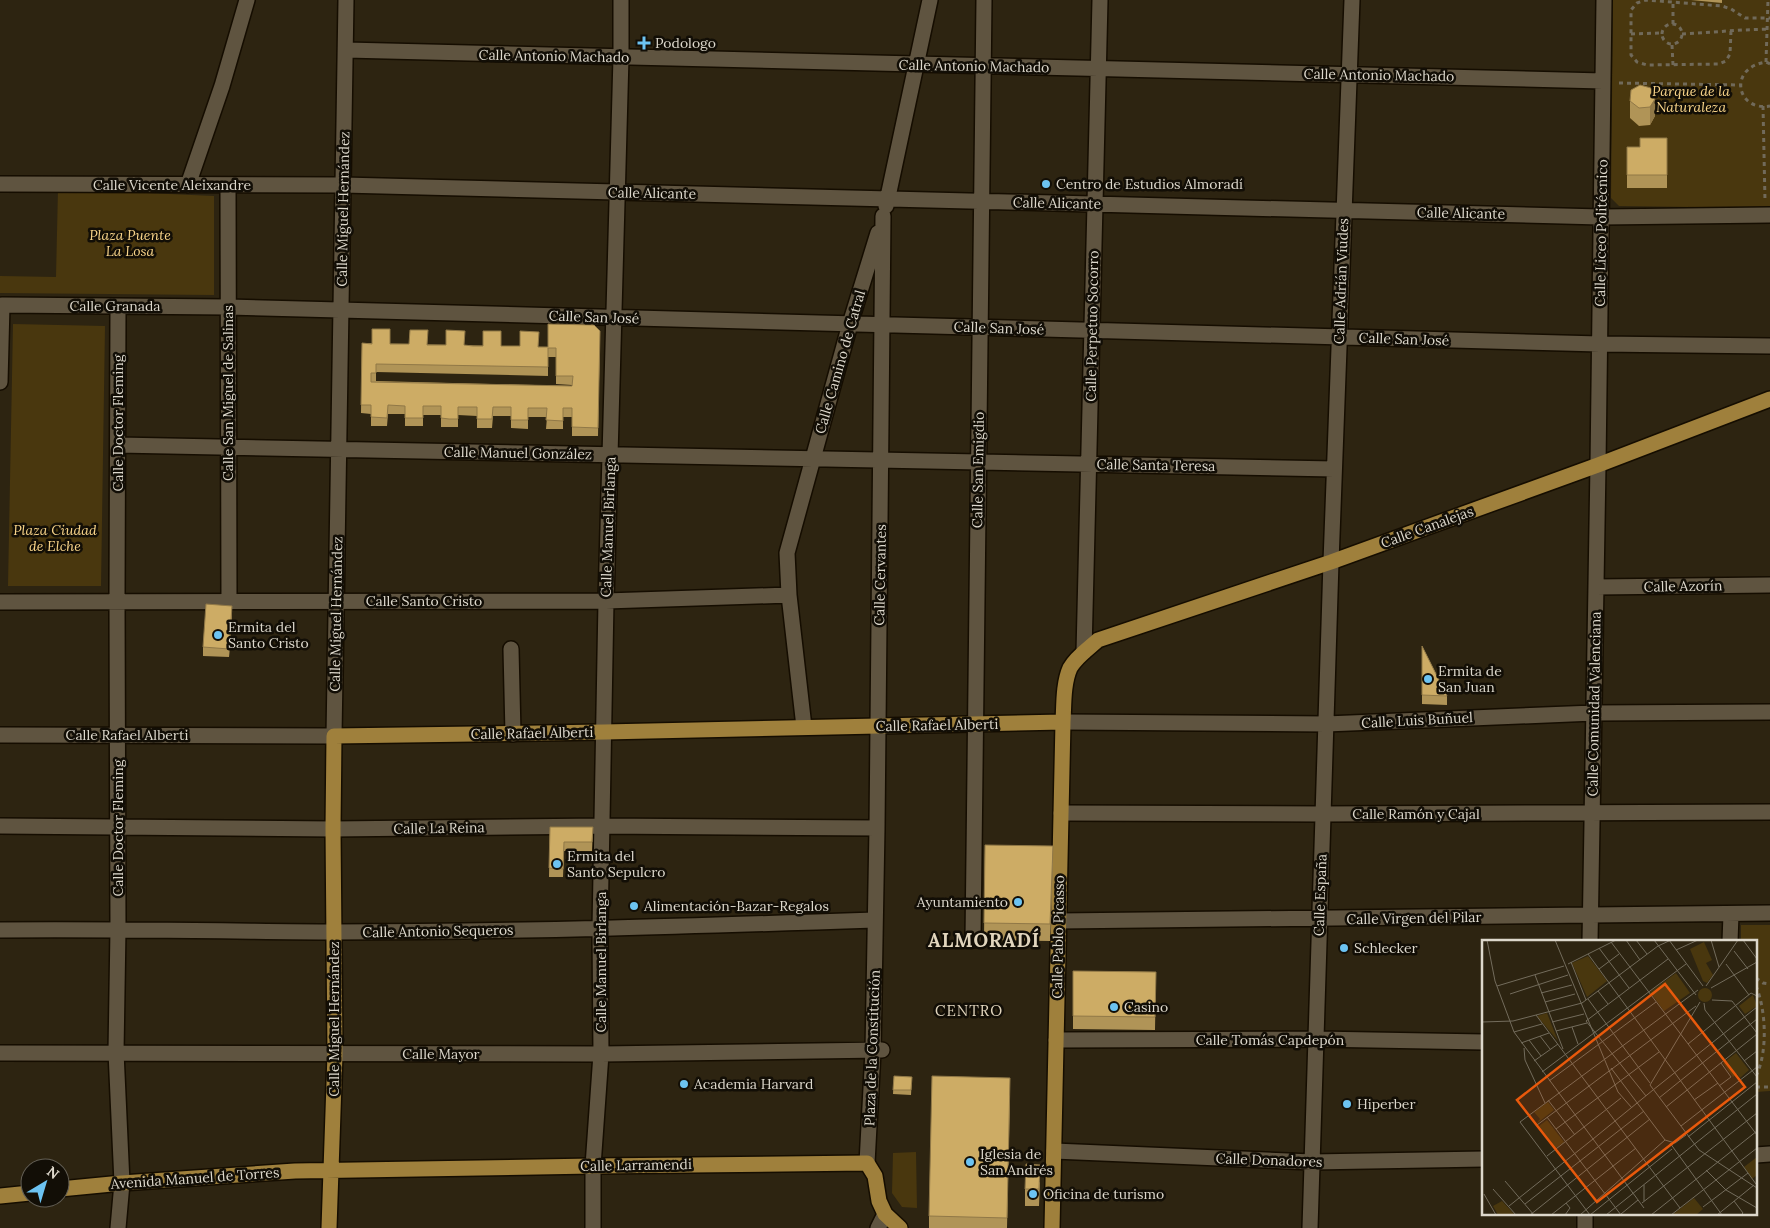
<svg xmlns="http://www.w3.org/2000/svg" width="1770" height="1228" font-family="Lora,serif">
<rect width="100%" height="100%" fill="#2d2411"/>
<!-- green -->
<path fill="#49370e" d="M1613,0h157v208l-151,-2 -8,-8z
M58,189l156,7v99l-214,-2v-17l56,1z
M13,324l92,2 -4,260h-93z
M1741,925h29v166l-14,1v-150h-15z
M916,1152l1,56 -15,-1 -10,-14 1,-40z"/>
<g fill="none" stroke-linecap="round" stroke-linejoin="round">
<!-- minor casing -->
<g stroke="#150d00" stroke-width="18">
<path id="minor" d="M346,50l1257,31
M0,184l343,1 1258,32 169,-2
M188,185l34,-99 25,-86
M228,185l1,416
M886,206l44,-206
M0,382l2,-77 226,2 1372,37 170,2
M118,445l1216,24
M1596,587l174,-2
M0,602l606,-1 183,-6
M511,649l2,85
M1084,652l16,-652
M1063,722l263,2 268,-11 176,-1
M804,727l-15,-132 -2,-42 63,-229 28,-91
M0,735l334,1 12,-736
M1061,813l262,1 447,-2
M0,826l333,3 269,-3 275,2
M1059,921l711,-8
M0,930c112,-1 223,1 334,2 181,0 361,-6 541,-12
M973,940l11,-940
M1590,942l8,-477 6,-465
M1730,942l1,-28
M1056,1040l260,-1 168,3
M0,1053l601,1 281,-4
M1054,1151l258,11 172,-3
M1756,1155l14,-1
M867,1163l6,-112 4,-223 6,-612
M118,1228l4,-45 -6,-131 2,-123 -1,-328 1,-294
M593,1228v-62l8,-112 -1,-125 6,-328 15,-544v-57
M878,1228l7,-14
M1310,1228l21,-666 21,-562
M1585,1228v-14"/>
</g>
<!-- major casing -->
<g stroke="#150d00" stroke-width="18">
<path id="major" d="M60,1189l62,-6 173,-12 298,-5 274,-3 8,13 4,25 6,13 15,14
M0,1196l30,-3
M329,1228l6,-174 -2,-225 1,-93 270,-4 459,-10
M1052,1228l11,-506c1,-17 0,-38 7,-54 6,-11 19,-20 28,-28l233,-78 267,-97 172,-66"/>
</g>
<!-- path -->
<path stroke="#716a5a" stroke-width="3" stroke-dasharray="4 4" stroke-linecap="butt" d="M1662 34a10 10 0 1 1 20 0a10 10 0 1 1-20 0Z
M1673,24v-22
M1731,31l-1,23 -4,7 -7,3 -72,1 -10,-3 -6,-7v-45l6,-7 9,-3 76,6 9,3 14,9h25
M1631,34l30,-1
M1682,34l61,-4 27,-1
M1672,45l1,20
M1766,62l2,-62
M1770,64l-4,-2c-39,6 -29,50 4,44
M1619,83l122,2
M1763,106l2,95
M1756,978l7,5 7,1
M1756,986c10,24 12,66 0,90
M1756,1087h14"/>
<!-- minor -->
<use href="#minor" stroke="#5f5440" stroke-width="15"/>
<!-- major -->
<use href="#major" stroke="#9f803c" stroke-width="15"/>
</g>
<!-- wall -->
<path fill="#b09457" fill-rule="evenodd" d="M1691,0h31v3z
M1640,85l15,31 -5,9 -11,1 -9,-8v-17z
M1667,138v50h-40v-41h13z
M600,331l-2,105h-26v-19h-9v12h-17l1,-12h-19v12l-17,-1v-12h-18l-1,12h-15v-12l-19,-1v12h-17v-12h-18v11h-18v-12h-17l-1,12h-16v-12l-10,-1 1,-70 186,4zM548,357h8v27l16,1v1l-196,-5v-9l172,4z
M232,615l-3,42 -26,-1v-9z
M1422,646l25,50v9l-25,-1z
M550,827h43l-1,24h-28l-1,26h-14z
M985,845l68,18 -3,78 -66,-1z
M1073,971l83,1 -1,58 -82,-1z
M894,1076l18,1 -1,18 -18,-1z
M1010,1095l-3,133h-78v-12z
M1040,1182l-1,24h-14v-17z"/>
<!-- shaded-wall -->
<path fill="#907847" d="M1655,99v17l-5,9v-18z
M232,606v9l-3,42v-8z
M1053,846v17l-3,78v-17z"/>
<!-- building -->
<path fill="#cdac65" stroke="#907847" fill-rule="evenodd" d="M1640,85l11,3 4,11 -5,8 -11,1 -9,-7 1,-11z
M1640,138h27v37h-40v-28h13z
M548,324l46,1 6,6 -2,97 -26,-1v-19h-9v13l-17,-1 1,-12h-19v12h-17v-13h-18l-1,12h-15v-12h-19v12h-9l-8,-1v-12h-18v12h-18v-12l-17,-1 -1,13 -16,-1v-12h-10l1,-62 10,1v-15h18v15h19l1,-14h18l-1,15h19v-15l19,1 -1,14 9,1h10v-15h18v15h19v-15l19,1 -1,15h10zM548,348h8v28h17l-1,10 -201,-4v-9h5v-9l172,3z
M206,604l26,2 -3,43 -26,-2z
M1422,646l25,50 -25,-1z
M550,827h43l-1,15h-28l-1,27 -14,-1z
M985,845l68,1 -3,78 -66,-1z
M1073,971l83,1 -1,45 -82,-1z
M894,1076l18,1 -1,13h-18z
M932,1076l78,2 -3,140 -78,-2z
M1026,1164l14,1 -1,24h-14z"/>
<!-- markers -->
<g fill="#6cc3f2" stroke="#120e06" stroke-width="2">
<path d="M641.5 35.5h5v5h5v5h-5v5h-5v-5h-5v-5h5z"/>
<circle cx="1046" cy="184" r="5"/>
<circle cx="218" cy="635" r="5"/>
<circle cx="1428" cy="679" r="5"/>
<circle cx="557" cy="864" r="5"/>
<circle cx="1018" cy="902" r="5"/>
<circle cx="634" cy="906" r="5"/>
<circle cx="1344" cy="948" r="5"/>
<circle cx="1114" cy="1007" r="5"/>
<circle cx="684" cy="1084" r="5"/>
<circle cx="1347" cy="1104" r="5"/>
<circle cx="970" cy="1162" r="5"/>
<circle cx="1033" cy="1194" r="5"/>
</g>
<g text-anchor="middle" dominant-baseline="central" stroke-width="5" stroke-linejoin="round" paint-order="stroke">
<!-- poi labels -->
<g font-size="14" fill="#ddd8cc" stroke="#120e06" text-anchor="start">
<text x="655" y="43">Podologo</text>
<text x="1056" y="184">Centro de Estudios Almoradí</text>
<text x="228" y="627">Ermita del<tspan x="228" dy="16">Santo Cristo</tspan></text>
<text x="1438" y="671">Ermita de<tspan x="1438" dy="16">San Juan</tspan></text>
<text x="567" y="856">Ermita del<tspan x="567" dy="16">Santo Sepulcro</tspan></text>
<text x="1008" y="902" text-anchor="end">Ayuntamiento</text>
<text x="644" y="906">Alimentación-Bazar-Regalos</text>
<text x="1354" y="948">Schlecker</text>
<text x="1124" y="1007">Casino</text>
<text x="694" y="1084">Academia Harvard</text>
<text x="1357" y="1104">Hiperber</text>
<text x="980" y="1154">Iglesia de<tspan x="980" dy="16">San Andrés</tspan></text>
<text x="1043" y="1194">Oficina de turismo</text>
</g>
<!-- street labels -->
<g font-size="14" fill="#ddd8cc" stroke="#120e06">
<text transform="translate(554 56) rotate(1)">Calle Antonio Machado</text>
<text transform="translate(974 66) rotate(1)">Calle Antonio Machado</text>
<text transform="translate(1379 75) rotate(1)">Calle Antonio Machado</text>
<text x="172" y="185">Calle Vicente Aleixandre</text>
<text transform="translate(652 193) rotate(1)">Calle Alicante</text>
<text transform="translate(1057 203) rotate(1)">Calle Alicante</text>
<text transform="translate(343 209) rotate(-89)">Calle Miguel Hernández</text>
<text transform="translate(1461 213) rotate(1)">Calle Alicante</text>
<text transform="translate(1601 233) rotate(-89)">Calle Liceo Politécnico</text>
<text transform="translate(1341 281) rotate(-88)">Calle Adrián Viudes</text>
<text x="115" y="306">Calle Granada</text>
<text transform="translate(594 317) rotate(2)">Calle San José</text>
<text transform="translate(1092 326) rotate(-89)">Calle Perpetuo Socorro</text>
<text transform="translate(999 328) rotate(2)">Calle San José</text>
<text transform="translate(1404 339) rotate(2)">Calle San José</text>
<text transform="translate(840 362) rotate(-74)">Calle Camino de Catral</text>
<text transform="translate(228 393) rotate(-90)">Calle San Miguel de Salinas</text>
<text transform="translate(118 423) rotate(-90)">Calle Doctor Fleming</text>
<text transform="translate(518 453) rotate(1)">Calle Manuel González</text>
<text transform="translate(1156 465) rotate(1)">Calle Santa Teresa</text>
<text transform="translate(978 470) rotate(-89)">Calle San Emigdio</text>
<text transform="translate(608 527) rotate(-88)">Calle Manuel Birlanga</text>
<text transform="translate(1427 527) rotate(-20)">Calle Canalejas</text>
<text transform="translate(880 575) rotate(-89)">Calle Cervantes</text>
<text transform="translate(1683 586) rotate(-1)">Calle Azorín</text>
<text x="424" y="601">Calle Santo Cristo</text>
<text transform="translate(336 614) rotate(-89)">Calle Miguel Hernández</text>
<text transform="translate(1594 704) rotate(-89)">Calle Comunidad Valenciana</text>
<text transform="translate(1417 720) rotate(-3)">Calle Luis Buñuel</text>
<text transform="translate(937 725) rotate(-1)">Calle Rafael Alberti</text>
<text transform="translate(532 733) rotate(-1)">Calle Rafael Alberti</text>
<text x="127" y="735">Calle Rafael Alberti</text>
<text x="1416" y="814">Calle Ramón y Cajal</text>
<text transform="translate(118 828) rotate(-90)">Calle Doctor Fleming</text>
<text transform="translate(439 828) rotate(-1)">Calle La Reina</text>
<text transform="translate(1320 895) rotate(-88)">Calle España</text>
<text transform="translate(1414 918) rotate(-1)">Calle Virgen del Pilar</text>
<text transform="translate(438 931) rotate(-1)">Calle Antonio Sequeros</text>
<text transform="translate(1058 937) rotate(-89)">Calle Pablo Picasso</text>
<text transform="translate(601 962) rotate(-90)">Calle Manuel Birlanga</text>
<text transform="translate(334 1019) rotate(-90)">Calle Miguel Hernández</text>
<text x="1270" y="1040">Calle Tomás Capdepón</text>
<text transform="translate(872 1048) rotate(-88)">Plaza de la Constitución</text>
<text x="441" y="1054">Calle Mayor</text>
<text transform="translate(1269 1160) rotate(2)">Calle Donadores</text>
<text transform="translate(636 1165) rotate(-1)">Calle Larramendi</text>
<text transform="translate(195 1178) rotate(-4)">Avenida Manuel de Torres</text>
</g>
<!-- park labels -->
<g font-size="14" font-style="italic" fill="#f8d489" stroke="#120e06">
<text x="1691" y="91">Parque de la<tspan x="1691" dy="16">Naturaleza</tspan></text>
<text x="130" y="235">Plaza Puente<tspan x="130" dy="16">La Losa</tspan></text>
<text x="55" y="530">Plaza Ciudad<tspan x="55" dy="16">de Elche</tspan></text>
</g>
<!-- neighbourhood labels -->
<g font-size="15" letter-spacing="1" fill="#e1d5bd" stroke="#120e06">
<text x="969" y="1010">CENTRO</text>
</g>
<!-- district labels -->
<g font-size="19" font-weight="bold" letter-spacing="1" fill="#e1d5bd" stroke="#120e06">
<text x="984" y="940">ALMORADÍ</text>
</g>
</g>
<!-- overview -->
<g transform="translate(1482 940)">
<rect width="275" height="275" fill="#2d2411"/>
<path d="M222,2l8,18 -6,3 7,12 -6,8 -4,-2 -13,-32zM106,16l19,25 -20,16 -15,-34zM194,33l14,20 -26,18 -14,-19zM216 55a7 7 0 1 1 14 0a7 7 0 1 1-14 0ZM271,55l4,11 -12,8 -6,-8zM65,73l11,28 -21,-25zM254,113l13,17 -9,8 -3,-4 -4,3 -10,-14zM66,162l6,8 -18,14 4,-5 -6,-7zM65,180l17,22 -8,6 -17,-22zM275,217v18l-5,4 -8,-12zM212,258l9,11 -7,6h-24zM20,261l13,14h-17l-5,-9z" fill="#49370e"/>
<path fill="none" stroke="#736c5c" stroke-width="1" d="M5,0l8,41 19,51 79,107 -84,67M73,0l63,152 14,16M144,0l14,20M154,0l11,14M172,0l42,55M187,0l34,46M229,0l8,27M261,0l14,19M129,2l146,193M117,8l30,40M194,10l22,-10M252,11l14,18M106,14l168,230M89,22l15,38M86,24l48,-24M244,24l23,31M117,29l20,-15M53,35l28,74M15,46l67,-20M224,46l32,-46M229,48l46,-26M116,51l10,13M59,53l31,-8M28,54l58,-19M106,59l62,84M230,60l20,1 25,32M63,62l30,-8M218,62l-50,83 49,65 58,38M222,63l1,7 52,67M54,75l144,193M0,82l31,-1 69,-18 76,-57 13,-6M70,82l32,-8M90,87l6,17M74,91l31,-8M32,92l28,-8M58,96l10,13M47,100l12,16M39,103l28,-10M206,104l63,-51 6,3M42,108l1,12 20,43M52,121l24,-17M262,121l13,-10M129,128l54,72M60,132l144,-108M67,141l107,-79M237,146l12,-9 -10,-14M171,150l104,-83M164,156l-60,-75 82,-62M177,158l98,-79M66,160l27,35M212,160l24,-17M184,167l91,-73M65,177l74,98M199,186l76,-59M74,189l103,-77M206,197l69,-55M188,203l52,72M74,210l-19,-25 159,-119M65,216l74,-58M224,230l20,20 31,18M23,241l29,34M162,245v16M11,249l23,26M2,254l12,21M252,261l9,12 -2,2M160,263l115,-90M43,264l119,-93M221,267l45,-34M162,268l-51,-69 60,-49M139,274l17,-14M48,275l120,-96M69,275l85,-67M83,275l5,-7 -4,-5M98,275l85,-75 10,3 11,-8M108,275l-70,-93 178,-132M108,275l82,-66M124,275l151,-121M169,275l106,-84M189,275l86,-67M235,275l37,-30"/>
<path fill="#e8590c" fill-opacity="0.15" stroke="#e8590c" stroke-width="2.5" d="M183,44l80,103 -148,115 -80,-102z"/>
<rect width="275" height="275" fill="none" stroke="#ddd8cc" stroke-width="2.5"/>
</g>
<!-- north arrow -->
<g transform="translate(45 1183) rotate(38)"><circle r="24" fill="#120e06" stroke="#635f55"/>
<path d="M0-4L9 19L0 12L-9 19Z" fill="#6cc3f2"/>
<text y="-8" font-size="14" font-weight="bold" text-anchor="middle" fill="#ddd8cc">N</text>
</g>
</svg>
